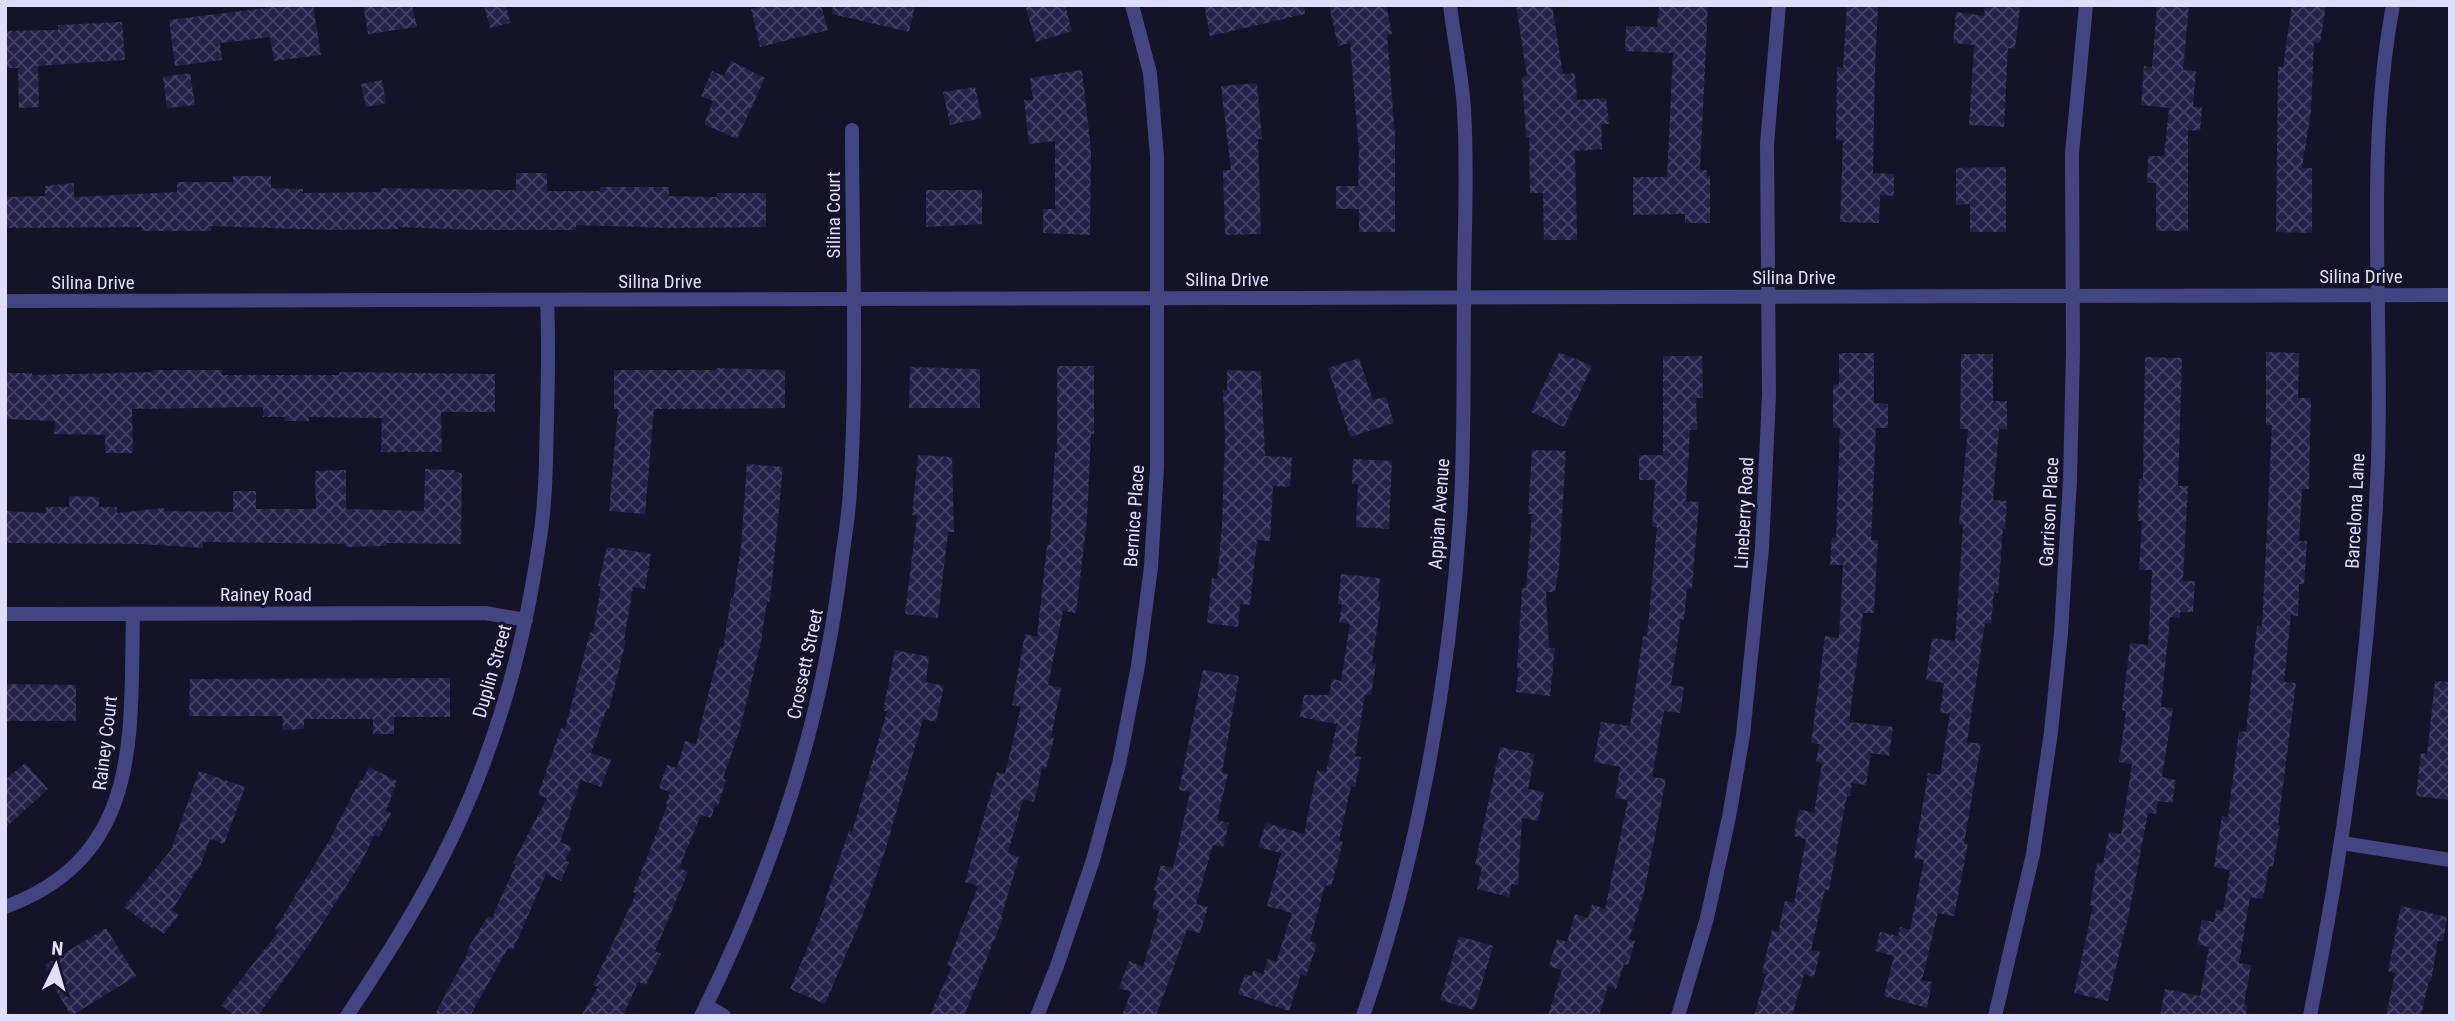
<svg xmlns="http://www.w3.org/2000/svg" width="2455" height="1021" font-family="'Roboto Condensed',sans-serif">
<defs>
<pattern id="building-cross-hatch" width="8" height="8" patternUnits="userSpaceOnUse" patternTransform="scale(1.75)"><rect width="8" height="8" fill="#262148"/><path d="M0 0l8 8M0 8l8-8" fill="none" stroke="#454163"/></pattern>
</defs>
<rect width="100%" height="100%" fill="#151328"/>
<!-- building -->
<path fill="url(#building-cross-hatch)" d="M265,5h48l8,50 -47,6 -4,-24 -50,6 2,17 -47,6 -6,-46 97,-12z
M363,5h49l5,22 -49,7z
M484,5h22l4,18 -20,5z
M768,5h53l7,25 -68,17 -9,-38z
M833,5h82l-6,27 -77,-18z
M1025,5h40l7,26 -36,11z
M1204,5h100l1,9 -95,22z
M1329,5h57l6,29 -5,1 8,101v96h-36v-23h-23v-23h22l1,-34 -9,-109 -12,3z
M1516,5h36l11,69 12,-1 2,27 29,-2 3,26h-8l1,25 -27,2 2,89h-33l-1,-47h-13l-1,-56h-3l-4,-60 5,-1z
M1659,5h49l-8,165h7v6h3v47h-25v-9l-52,1v-38h34l6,-124 -48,-2 1,-25 31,1z
M1847,5h31l-3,64 -2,104 21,1v22l-14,-1 -1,28 -39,-1 3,-81 -7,-1 1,-73 6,1z
M1985,5h35l-5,44 -7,-1 -4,79 -35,-2 5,-80 -21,-2 3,-31 28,4z
M2157,5h32l-6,65 13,1 -3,36h9l-2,24 -12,-1v101h-32v-48h-9l1,-27h16l5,-48 -28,-3 3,-39 8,1z
M2292,5h34l-6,38 -6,-1 -3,69 -9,57h10v65l-36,-1 2,-165h5z
M122,22l3,38 -87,6 1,41 -20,1 -1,-40h-13v-37l53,-1v-5z
M731,61l34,17 -28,61 -33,-15 9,-23 -12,-5 11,-25 12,5z
M1082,70l9,80 -1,85 -47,-2v-24h12v-68l-26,3 -5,-44h9l-3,-22z
M190,73l5,32 -28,3 -4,-31z
M382,80l4,23 -20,4 -5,-23z
M1257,83l5,56h-4l3,95 -36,1 -2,-65h8l-10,-84z
M975,87l7,31 -32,7 -7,-33z
M2006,167v65h-36v-28l-14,1v-37z
M516,173h31v18h53v-4h69v9l48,1v-4h49v34l-97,1 -93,-3v5h-103l-75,-3v2l-68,1 -119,-4v5h-69v-4l-137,1v-31l40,-1v-10l29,-3v14l103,-5v-10h56v-6h38v12l32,1v4l78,-1v-4l135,2z
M926,190h56v34l-56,3z
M1559,352l33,14 -28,61 -33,-15z
M2266,352l33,1 -1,45h13l-2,91h-7l-3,52h8l-3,43h-5l-1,32 -7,-1 -7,67 12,1 -18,142h2l-7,42 -4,-1 -6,33 -13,-2 -11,66 12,2 -7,40h3l-1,11h-86l5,-27 35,7 9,-49 -12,-3 5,-24 12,2 2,-12 7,1 7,-41 -16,-3 8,-51 6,1 11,-86 7,1 11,-106 5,1 10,-202h-6z
M1839,353h35v50l14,1v24h-12l-5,112h7l-4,73h-11l-14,109 44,5 -4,29 -18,-3 -5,32 -14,-2 -2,13h-3l-18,94 -4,-1 -14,61 9,2 -6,25 -10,-3 -12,42h-38l12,-42 -4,-1 10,-43 6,2 7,-31 9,2 12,-64 -12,-3 5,-27 15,4 8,-50 -6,-1 3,-18 -8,-1 14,-107 14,2 4,-73h-13l2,-28 4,1 4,-110h-7v-43l6,-1z
M1961,354h32v47h14v28h-8l-6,71 14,1 -2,28 -2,-1 -5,65 -4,-1 -3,31h-6l-18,119 14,2 -17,100h4l-14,72 -16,-3 -16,67 10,2 -5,26 -43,-12 10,-40 -19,-5 5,-19 18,4 2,-9 10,3 14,-70 -10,-2 14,-85 12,2 10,-61 -10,-2 4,-29 -18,-3 6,-42 23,3 8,-116 -4,-1 9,-95h-8z
M1663,356h39l1,42h-7l1,32h-7l-4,71 13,1 -7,87 -5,-1 -3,32 -3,-1 -10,66 13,2 -4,26 -16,-2 -12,66 14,2 -22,114 -15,46 6,2 -7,24 -4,-1 -8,25 -8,-3 -9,30h-51l14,-46 -13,-4 8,-27 10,3 8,-28 13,4 4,-14 13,5 23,-109 -13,-2 5,-31 -26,-5 7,-40 29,4 13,-90 4,1 10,-110h-5l3,-47h-16v-25h24z
M2145,357l37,1 -4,128h10l-5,95h12l-2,31h-13v6l-10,-1 -9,90 12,1 -11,69 14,3 -4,23 -14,-2 -2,13 -8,-1 -19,100 -21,88 -34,-8 19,-87 -3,-1 7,-43 6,1 6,-31 12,2 11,-70 -13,-2 7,-51 -4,-1 8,-67 18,2 4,-75h-13l3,-49h-4l1,-42h4z
M1359,358l14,42 13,-3 8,26 -44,14 -22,-69z
M1057,366h37v68h-3l-4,86 -11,93 -13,-2 -15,74 13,3 -10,49 3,1 -8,31 -4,-1 -8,34 -11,-3 -15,54 11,4 -18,61h2l-39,98h-35l23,-49 -5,-2 31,-79 -13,-4 32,-110 8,2 16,-67 -9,-2 13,-71 12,3 10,-92h3l5,-93h2z
M910,367l70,2v39h-71z
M716,368l69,2v38l-131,1 -9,105 -36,-3 9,-102h-4v-39h102z
M153,370h69v5h117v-3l156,2v38h-54l1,40h-61l1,-34 -73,-1v4h-24v-4h-22v-10l-131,2 1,44h-28v-18l-51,-1 1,-13 -50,-2v-46h27v2l121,-3z
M1227,370l34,1 4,85 27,1 -2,30 -17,-1 -3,55 -13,-1 -7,65 -10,-1 -2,23 -31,-4 5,-45 5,1 5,-52 3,-92 -2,-45h4z
M1532,450l34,1 -7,116 -4,25h-9l3,56h6l-5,48 -34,-4 3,-23h-2l5,-81h4l6,-74h-4z
M918,455l34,2 2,75h-6l-10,86 -33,-4 12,-98 -5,-1z
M1353,459l39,2 -3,68 -33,-2 2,-43h-6z
M747,464l36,3 -13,135 -3,-1 -6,41 -21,87 -17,49 3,2 -8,26 -3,-1 -4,13 -10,-3 -22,53 9,4 -33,79 6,3 -15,31 -8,-3 -15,34h-42l17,-29 -5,-2 43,-91 -3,-2 35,-88h-2l4,-12 -11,-4 8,-23 10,3 8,-27 11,3 24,-97 3,1 8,-50 2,1 8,-53z
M425,469l30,1v2l7,1 -1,71 -74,-1v3l-42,1v-3l-142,-2v6l-62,-4 -136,-1v-32l41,2v-6h23v-11l30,1v10h18v6l47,-5v3l69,1v-21h23v18h60l-1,-38 31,-1v39l78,2z
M607,547l44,7 -6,35 -12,-2 -9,53 2,1 -17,68 -2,-1 -16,45 20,7 -10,27 -20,-7 -21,62 12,5 -7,14 4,1 -8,19 -15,-7 -33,76 -5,-2 -38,68h-36l35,-65 -2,-1 21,-34 4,2 24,-54 -3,-1 34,-65 -9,-3 23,-67 4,1 25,-97 3,1 8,-47h-3z
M1341,574l39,4 -2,23h3l-9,62 4,1 -5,31 -6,-1 -10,62 6,1 -6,30 -4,-1 -12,55 4,1 -12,45 -6,-2 -15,56 7,3 -11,32 -5,-2 -12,37 -51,-17 7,-20 7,2 1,-5 10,3 5,-15 8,3 16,-49 -25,-7 14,-53 -23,-6 8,-24 38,11 13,-64 9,2 11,-48 -37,-7 4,-22h25l3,-16 9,2 9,-57 -11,-1 3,-19h-4z
M895,650l34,7 -3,25 18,4 -8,36 -13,-3 -37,129 -24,69 -37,87 -35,-15 36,-85 -2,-1 25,-72 3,1 35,-121h-4z
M1203,670l36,6 -17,96 6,2 -11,46 12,3 -6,24 -10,-2 -17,59 12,3 -8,26 -13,-3 -31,86h-34l9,-24 -12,-4 10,-27 14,6 16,-56 -7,-2 5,-18 -3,-1 7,-25 12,3 17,-76 -11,-2z
M450,678v39h-56v17h-21v-15h-69v10l-21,1 -1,-14h-93l1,-37z
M2435,681l15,1v118l-34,-4 5,-43 6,1z
M5,684l71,1v36h-71z
M1500,747l35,7 -7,35 16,3 -6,29 -16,-3 -4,67 -6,-1 -3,13 -32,-8 5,-22 -7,-2z
M25,763l23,26 -43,39v-48z
M369,767l28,14 -11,30 5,2 -12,24 -5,-2 -12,26 -52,82 -52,73h-23l-14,-11 58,-74 -4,-2 54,-88 31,-61 2,1z
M199,771l46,16 -21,57 -14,-5 -9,25 -29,46 7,5 -15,19 -9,-7 -2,2 -29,-22 47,-57z
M2401,906l46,11 -4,24h-5l-7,40 -2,-1 -8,36h-35l9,-43 -7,-2z
M106,928l30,48 -65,40 -23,-40 3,-1 -6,-10z
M1459,936l34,10 -19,64 -34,-10z"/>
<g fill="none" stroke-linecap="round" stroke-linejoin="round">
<!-- minor -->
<path stroke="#434583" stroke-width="14" d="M5,614l480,-1 41,7
M2342,843l108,17
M5,907c138,-51 125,-171 128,-293
M706,1005l18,11
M347,1016c33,-50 66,-101 93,-154 51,-99 83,-208 99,-318 7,-41 7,-84 8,-126 1,-39 2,-78 0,-117
M701,1016c73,-147 122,-295 141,-458 3,-22 7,-45 8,-68 8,-119 2,-240 2,-360
M1037,1016l20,-50 36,-106 26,-96 19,-98 13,-99 6,-99v-312l-7,-83 -18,-68
M1363,1016c54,-156 86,-333 97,-498 5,-74 3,-148 4,-222 0,-62 4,-124 0,-186 -2,-35 -10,-70 -14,-105
M1678,1016l29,-98 22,-101 14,-82 19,-187 7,-153 -2,-251 12,-139
M1995,1016l38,-162 18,-122 10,-99 9,-153 3,-128 -1,-199 14,-148
M2310,1016c37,-184 61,-369 68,-556 5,-152 -13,-305 15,-455"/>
<!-- tertiary -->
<path stroke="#434583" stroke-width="14" d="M5,301l2445,-6"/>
</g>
<g text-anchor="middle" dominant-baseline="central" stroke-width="6" stroke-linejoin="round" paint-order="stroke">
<!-- street labels -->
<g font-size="19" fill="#dfdefc" stroke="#151328">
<text transform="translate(833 215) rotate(-90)">Silina Court</text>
<text x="2361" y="276">Silina Drive</text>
<text x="1794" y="277">Silina Drive</text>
<text x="1227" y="279">Silina Drive</text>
<text x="660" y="281">Silina Drive</text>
<text x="93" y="282">Silina Drive</text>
<text transform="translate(2355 511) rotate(-87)">Barcelona Lane</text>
<text transform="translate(2049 512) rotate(-87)">Garrison Place</text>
<text transform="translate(1744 513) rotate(-87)">Lineberry Road</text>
<text transform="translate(1439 514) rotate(-86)">Appian Avenue</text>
<text transform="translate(1134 516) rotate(-86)">Bernice Place</text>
<text x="266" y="594">Rainey Road</text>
<text transform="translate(805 664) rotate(-78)">Crossett Street</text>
<text transform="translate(492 671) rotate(-74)">Duplin Street</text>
<text transform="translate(105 743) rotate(-83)">Rainey Court</text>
</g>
</g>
<!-- border -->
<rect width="2455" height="1021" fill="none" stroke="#dfdefc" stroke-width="14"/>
<!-- north arrow -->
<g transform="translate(56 965) rotate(5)" stroke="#151328" stroke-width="5" paint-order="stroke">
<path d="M0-5L12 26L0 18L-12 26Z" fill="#dfdefc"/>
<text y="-10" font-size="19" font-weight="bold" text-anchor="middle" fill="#dfdefc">N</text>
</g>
</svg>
